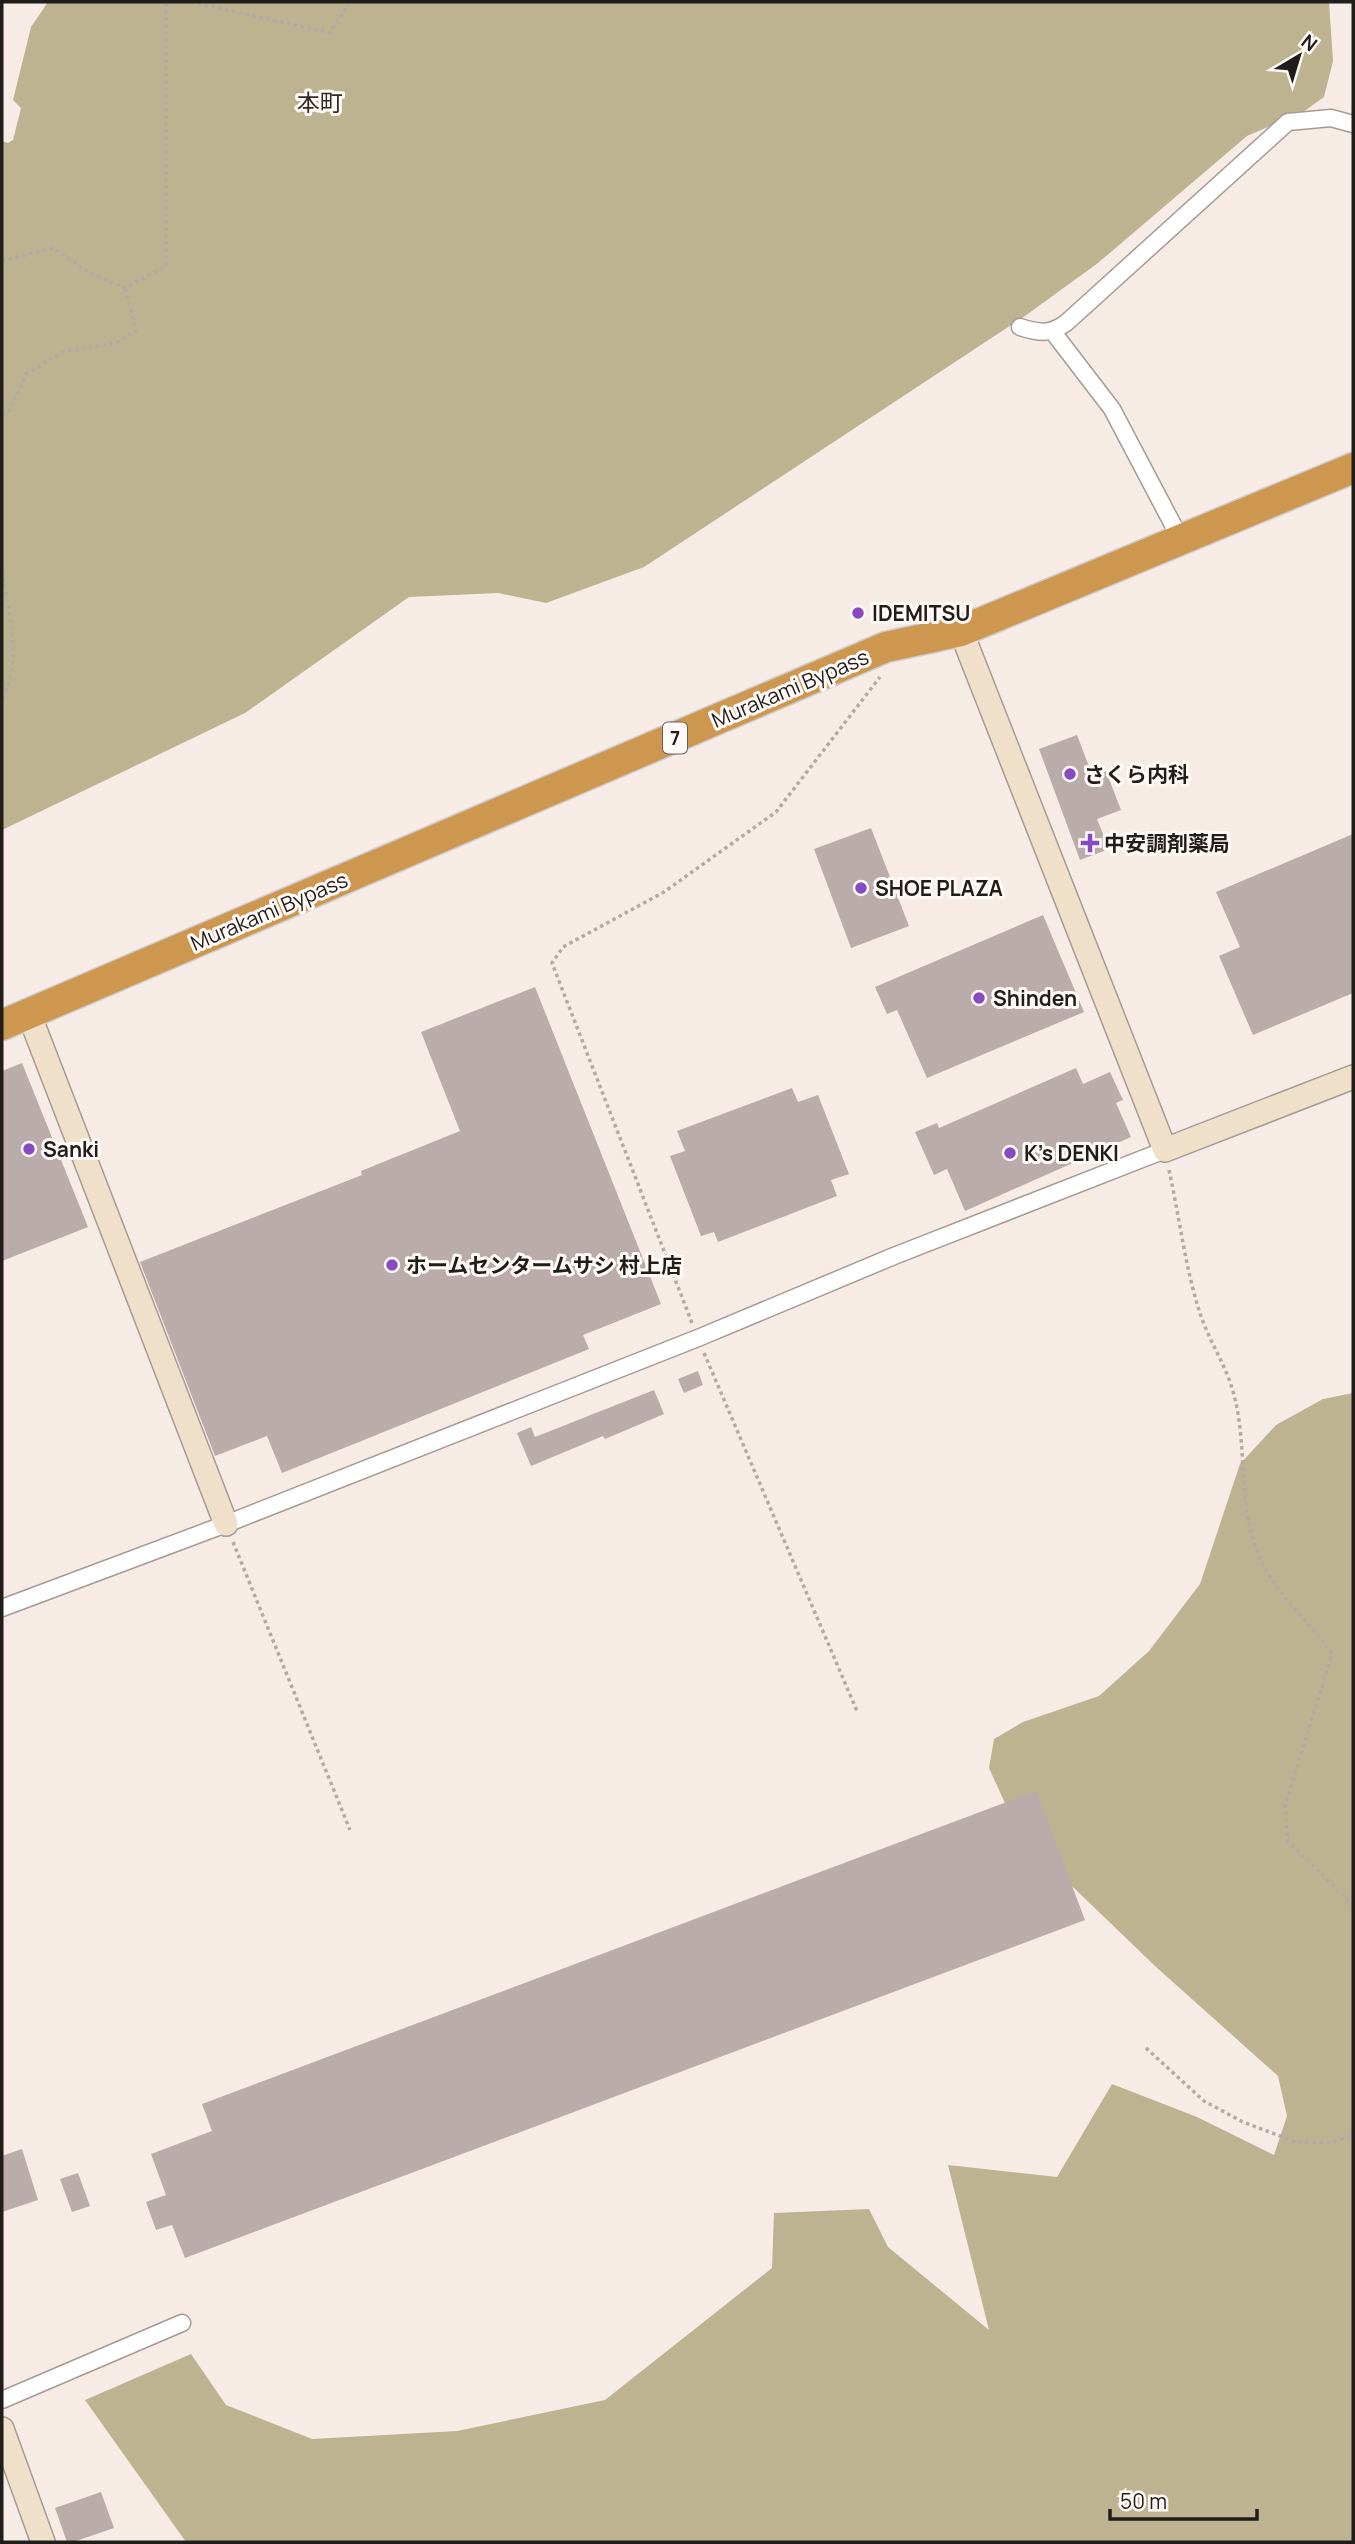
<svg xmlns="http://www.w3.org/2000/svg" width="1355" height="2544" font-family="Manrope,'Noto Sans JP',sans-serif">
<rect width="100%" height="100%" fill="#f7ebe5"/>
<!-- forest -->
<path fill="#bdb390" d="M48,2h1281l4,59 -9,36 -21,15 -56,24 -149,127 -73,53 -381,251 -98,36 -48,-10 -89,4 -164,116 -243,117v-689l6,2 5,-3 8,-32 -8,-8 18,-73z
M1353,1393v1149h-1167l-101,-142 106,-46 35,51 86,34 145,-8 148,-31 167,-132 2,-55 95,-4 19,38 101,83 -41,-165 109,12 55,-93 85,33 77,38 13,-39 -9,-40 -123,-110 -135,-130 -31,-68 5,-29 29,-17 76,-26 50,-45 51,-67 40,-120 36,-39 47,-26z"/>
<!-- building -->
<path fill="#b9acaa" d="M1077,735l16,42 13,-6 15,39 -24,9 12,30 -29,11 -41,-111z
M871,828l38,98 -58,22 -37,-99z
M1353,834v159l-100,42 -34,-79 21,-9 -24,-55z
M1043,915l41,97 -157,66 -30,-68 -10,4 -12,-27z
M535,987l126,317 -78,31 6,14 -307,124 -15,-37 -52,20 -75,-194 222,-87 -1,-4 99,-40 -39,-99z
M22,1063l66,164 -86,34v-190z
M1076,1068l7,16 27,-12 13,28 -7,3 15,34 -166,74 -18,-42 -13,6 -19,-43 22,-9 2,5z
M792,1088l6,14 20,-7 31,79 -18,6 6,16 -119,46 -4,-10 -13,4 -31,-80 15,-5 -8,-20z
M698,1371l5,14 -19,8 -6,-14z
M654,1390l10,24 -59,25 -2,-3 -72,30 -14,-33 14,-6 4,10z
M1036,1791l49,129 -900,338 -13,-33 -16,5 -10,-28 20,-7 -15,-41 61,-23 -10,-27z
M22,2149l16,51 -36,12v-56z
M78,2173l12,33 -18,6 -12,-33z
M101,2492l13,36 -41,14h-6l-12,-34z"/>
<g fill="none" stroke-linecap="round" stroke-linejoin="round">
<!-- street casing -->
<g stroke="#a59b95" stroke-width="19">
<path id="street" d="M1020,327c19,6 29,8 46,-4l222,-201 43,-4 22,6
M1053,332l59,77 69,131
M2,1608l224,-84 472,-186 196,-82 271,-106
M2,2400l180,-77"/>
</g>
<!-- secondary casing -->
<g stroke="#a59b95" stroke-width="26">
<path id="secondary" d="M961,631l204,519 188,-73
M29,1014l197,510
M2,2429l41,113"/>
</g>
<!-- highway casing -->
<g stroke="#cecdcd" stroke-width="33">
<path id="highway" d="M2,1025l884,-378 75,-16 392,-163"/>
</g>
<!-- path -->
<path stroke="#b3aaa5" stroke-width="3.5" stroke-dasharray="3.5 3.5" stroke-linecap="butt" d="M191,2l139,31 20,-31
M2,261l51,-13 36,24 36,16 41,-22v-264
M2,416l6,-3 18,-39 39,-23 51,-8 20,-12 -11,-43
M2,571c7,42 21,89 0,128
M1169,1170c10,45 16,96 30,140 8,27 25,52 33,78 17,54 4,116 27,168 16,38 50,64 73,98l-47,151 3,36 65,64
M692,1323l-140,-360 11,-16 101,-55 112,-80 104,-135
M704,1353l153,358
M233,1542l117,288
M1146,2048l58,53 39,21 53,20 31,1 26,-7"/>
<!-- street -->
<use href="#street" stroke="#fff" stroke-width="16"/>
<!-- secondary -->
<use href="#secondary" stroke="#f0e0ca" stroke-width="23"/>
<!-- highway -->
<use href="#highway" stroke="#cd974f" stroke-width="30"/>
</g>
<!-- markers -->
<g fill="#884ac0" stroke="#fffaf7" stroke-width="2.5">
<circle cx="858" cy="613" r="7"/>
<circle cx="1070" cy="774" r="7"/>
<path d="M1086.5 832.5h7v7h7v7h-7v7h-7v-7h-7v-7h7z"/>
<circle cx="861" cy="888" r="7"/>
<circle cx="979" cy="998" r="7"/>
<circle cx="29" cy="1149" r="7"/>
<circle cx="1010" cy="1153" r="7"/>
<circle cx="392" cy="1265" r="7"/>
</g>
<g text-anchor="middle" dominant-baseline="central" stroke-width="6" stroke-linejoin="round" paint-order="stroke">
<!-- shield labels -->
<rect fill="#fffaf7" stroke="#645f5c" stroke-width="2" x="663" y="722.5" width="24" height="31" rx="5"/>
<g font-size="19" font-weight="bold" fill="#211d1a">
<text x="675" y="738">7</text>
</g>
<!-- poi labels -->
<g font-size="21" font-weight="bold" fill="#211d1a" stroke="#fffaf7" text-anchor="start">
<text x="872" y="613">IDEMITSU</text>
<text x="1084" y="774">さくら内科</text>
<text x="1104" y="843">中安調剤薬局</text>
<text x="875" y="888">SHOE PLAZA</text>
<text x="993" y="998">Shinden</text>
<text x="43" y="1149">Sanki</text>
<text x="1024" y="1153">K's DENKI</text>
<text x="406" y="1265">ホームセンタームサシ 村上店</text>
</g>
<!-- street labels -->
<g font-size="21" fill="#211d1a" stroke="#fffaf7">
<text transform="translate(790 688) rotate(-23)">Murakami Bypass</text>
<text transform="translate(269 911) rotate(-23)">Murakami Bypass</text>
</g>
<!-- neighbourhood labels -->
<g font-size="23" fill="#312924" stroke="#fffaf7">
<text x="320" y="102">本町</text>
</g>
</g>
<!-- border -->
<rect width="1355" height="2544" fill="none" stroke="#211d1a" stroke-width="7"/>
<!-- north arrow -->
<g transform="translate(1299 56) rotate(38)" stroke="#fffaf7" stroke-width="5" paint-order="stroke">
<path d="M0-5L12 26L0 18L-12 26Z" fill="#211d1a"/>
<text y="-10" font-size="19" font-weight="bold" text-anchor="middle" fill="#211d1a">N</text>
</g>
<!-- scale -->
<path d="M1110 2509v10h147v-10" fill="none" stroke="#211d1a" stroke-width="3.5"/>
<text x="1120" y="2509" font-size="21" fill="#211d1a" stroke="#fffaf7" stroke-width="5" paint-order="stroke">50 m</text>
</svg>
